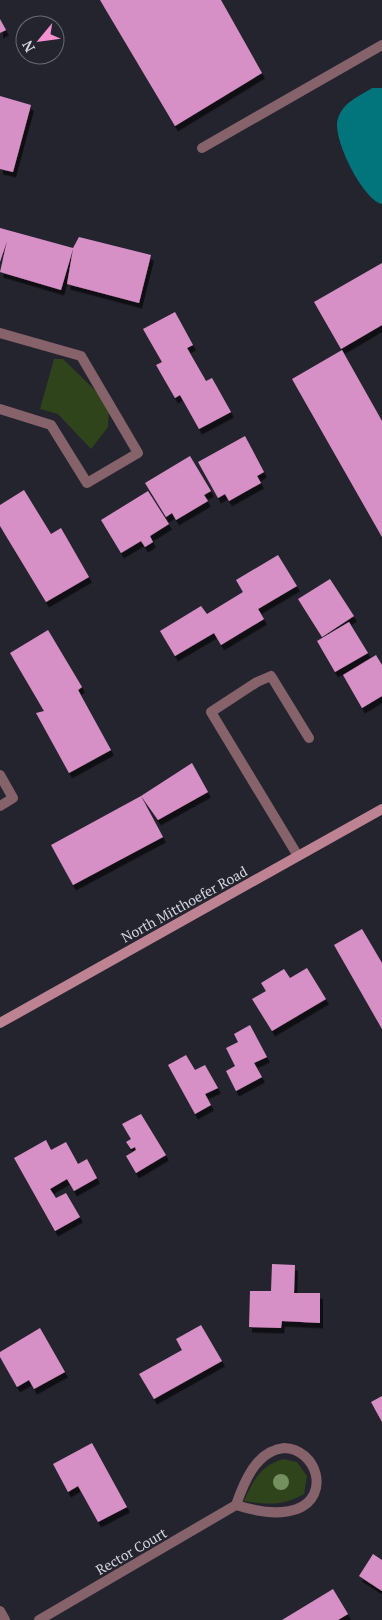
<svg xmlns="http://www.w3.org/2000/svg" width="382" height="1620" font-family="'PT Serif',serif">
<defs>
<filter id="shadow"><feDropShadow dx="3" dy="5.5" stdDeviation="0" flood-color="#0009"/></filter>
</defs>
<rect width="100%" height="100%" fill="#24242f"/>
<!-- green -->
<path fill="#30441c" d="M54,359h9l46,45 -1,23 -17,22 -33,-35 -18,-5z
M283,1459l14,3 10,14 -3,18c-21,12 -37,11 -60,7 9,-20 16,-35 39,-42z"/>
<!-- water -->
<path fill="#02757c" d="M372,88h10v116c-19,-4 -51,-67 -44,-86 6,-16 20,-21 34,-30z"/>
<!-- building -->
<path fill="#d790c5" filter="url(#shadow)" d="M100,0h121l41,73 -87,53z
M0,19l6,11 -6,3z
M0,96l31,9 -18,67 -13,-3z
M0,228l73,20 6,-11 72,18 -12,48 -72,-19 6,-35 -12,41 -61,-18 7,-31 -7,21z
M382,263v62l-41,24 -27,-47z
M175,312l18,33 -6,3 19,33 6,-3 19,34 -32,17 -19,-34 -5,3 -19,-33 6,-3 -19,-33z
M342,350l40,71v116l-90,-158z
M245,436l19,36 -7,4 4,7 -32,18 -4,-7 -7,4 -20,-36z
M190,456l21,35 -7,4 4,6 -32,19 -4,-7 -6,4 -21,-34z
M24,490l27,44 10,-6 28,49 -43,25 -46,-76v-21z
M148,491l21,33 -19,12 3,6 -8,5 -4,-6 -20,12 -20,-33z
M278,555l19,31 -39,23 6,10 -43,26 -7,-12 -39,23 -15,-25 41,-25 6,8 36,-22 -7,-12z
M330,579l24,37 -32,21 -24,-38z
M349,622l19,31 -33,19 -18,-31z
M48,630l34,57 -4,3 33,60 -42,23 -33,-60 8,-2 -34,-58z
M376,655l6,10v31l-20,12 -19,-33z
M192,763l16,29 -50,28 -17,-24z
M141,796l22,41 -90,48 -22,-40z
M362,929l20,34v66l-48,-84z
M307,968l19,31 -54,32 -20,-32 14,-8 -5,-8 23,-14 6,9z
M250,1025l17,32 -13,6 8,14 -26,14 -10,-20 9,-5 -9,-18 12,-6 -4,-8z
M186,1055l9,15 10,-5 13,23 -13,6 6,11 -16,9 -27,-49z
M141,1114l25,41 -30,18 -10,-17 10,-6 -1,-3 -4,2 -5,-7 5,-3 -9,-15z
M46,1140l5,10 15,-8 12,22 9,-5 10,19 -23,13 -7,-12 -17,10 6,9 10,-5 14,24 -25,14 -41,-73z
M272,1264l23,1 -1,28h26v30l-38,-2 -1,7 -32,-1 1,-36h21z
M201,1325l21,36 -68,38 -15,-25 43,-24 -6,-11z
M40,1328l25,44 -31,17 -5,-9 -12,7 -17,-30v-5z
M382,1396v26l-11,-20z
M92,1443l35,64 -29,15 -20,-36 -10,6 -15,-28z
M373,1554l9,6v31l-23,-15z
M333,1589l15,25 -10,6h-56z"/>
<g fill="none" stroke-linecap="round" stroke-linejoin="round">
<!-- service -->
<path stroke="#86626b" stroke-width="10" d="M202,148l180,-103
M298,856l-87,-144 46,-30 14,-6 38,62"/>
<!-- minor -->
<path stroke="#86626b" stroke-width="10" d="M0,333l81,23 57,97 -51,30 -36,-58 -51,-16
M0,775l13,23 -13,8
M284,1448c33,1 47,48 13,61 -20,7 -42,2 -61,-4 8,-23 20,-54 48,-57z
M0,1611l5,9
M39,1620l197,-115"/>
<!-- secondary -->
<path stroke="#bd8393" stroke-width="10" d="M0,1023l382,-214"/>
</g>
<!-- trees -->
<circle fill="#74905e" cx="281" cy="1482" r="8"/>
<g text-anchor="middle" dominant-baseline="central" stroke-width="5" stroke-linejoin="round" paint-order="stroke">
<!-- street labels -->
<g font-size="14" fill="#d5d5dd" stroke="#24242f">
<text transform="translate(184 904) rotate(-29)">North Mitthoefer Road</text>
<text transform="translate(131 1551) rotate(-30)">Rector Court</text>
</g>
</g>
<!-- north arrow -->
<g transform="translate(40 40) rotate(241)"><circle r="24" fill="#24242f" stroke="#6b6b75"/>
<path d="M0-4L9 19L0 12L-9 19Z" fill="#f590d1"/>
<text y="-8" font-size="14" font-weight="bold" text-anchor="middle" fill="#d5d5dd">N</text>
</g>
</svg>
